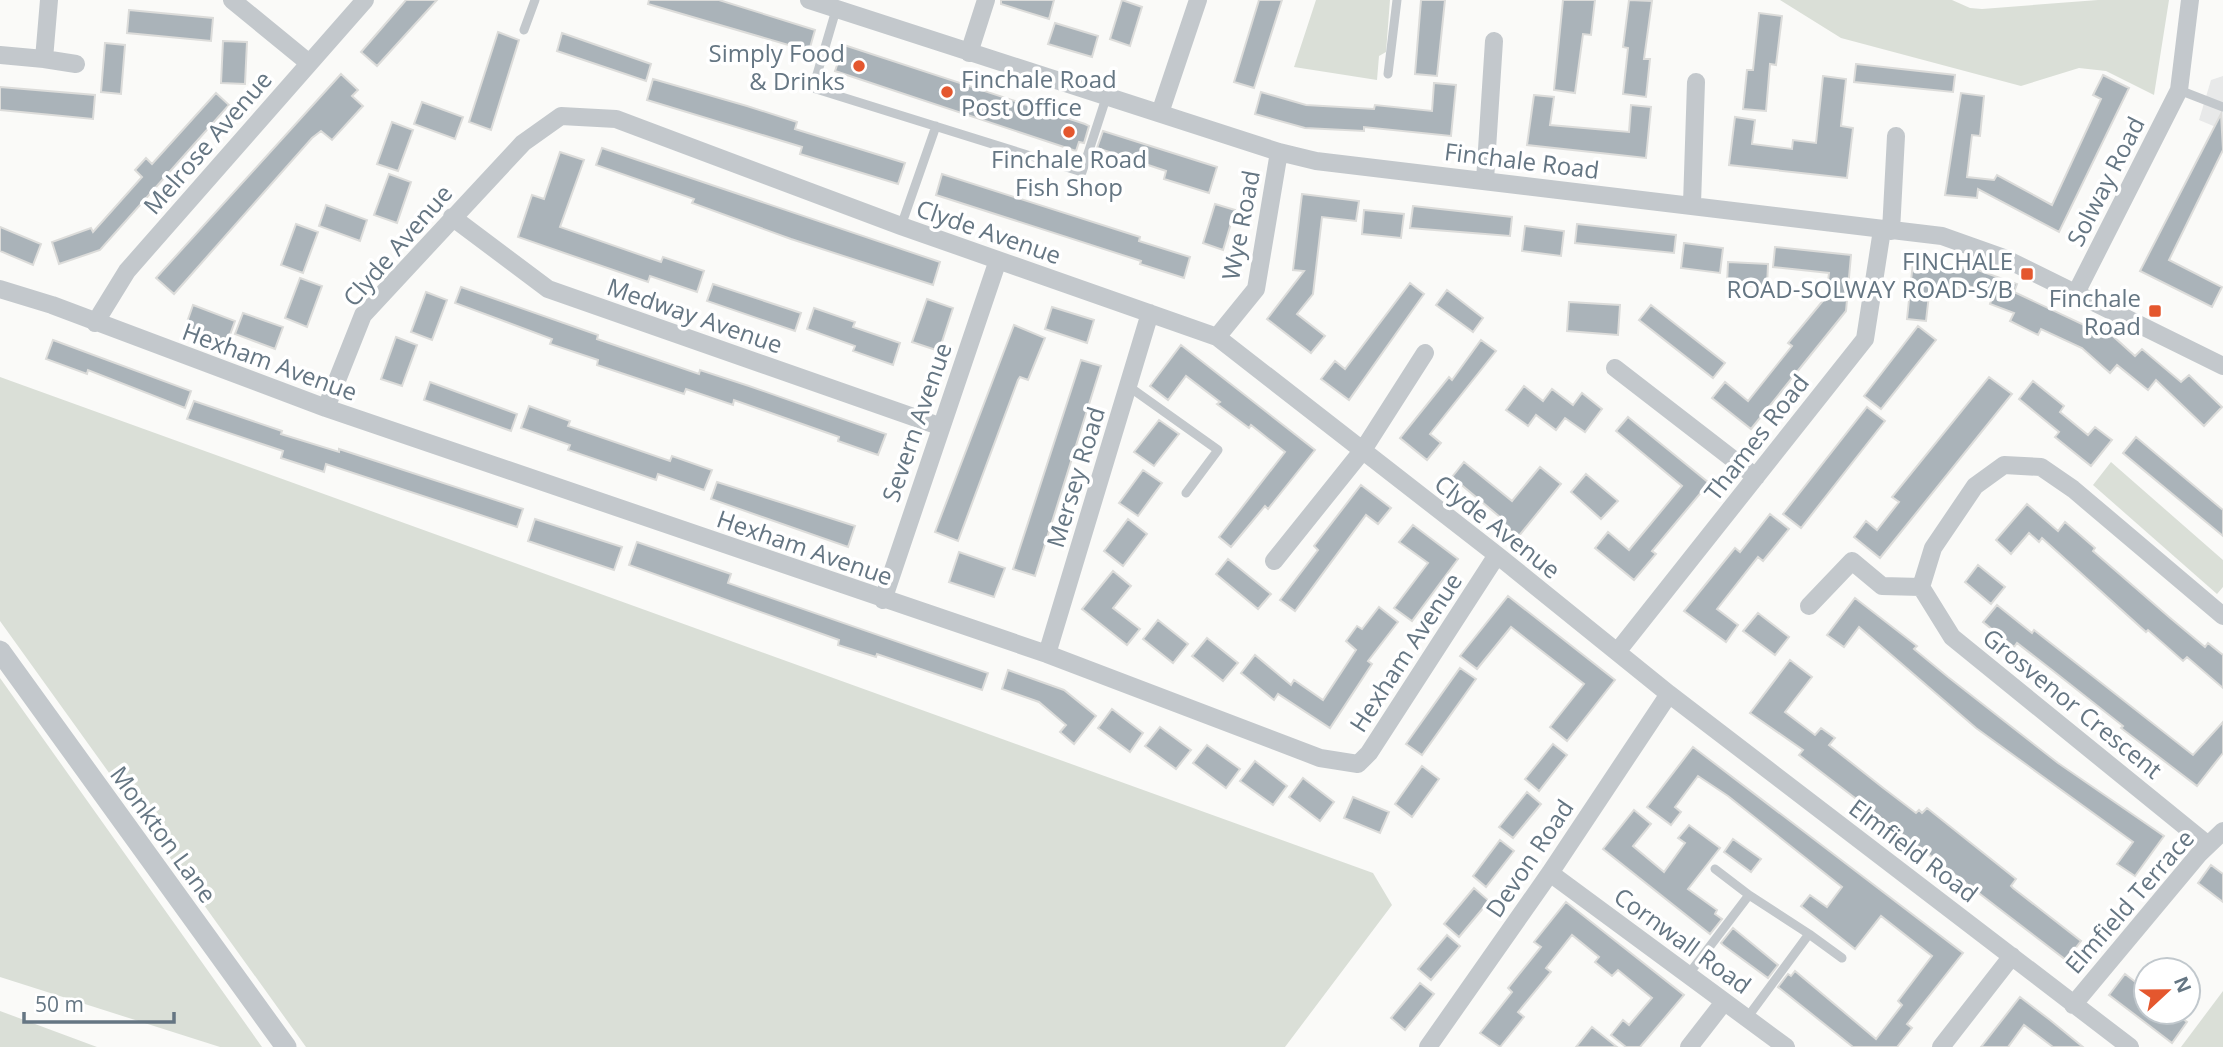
<svg xmlns="http://www.w3.org/2000/svg" width="2223" height="1047" font-family="'Open Sans',sans-serif">
<rect width="100%" height="100%" fill="#fafaf8"/>
<!-- built -->
<path fill="#e8e9e9" d="M2223,76v54l-24,-10 12,-40z"/>
<!-- green -->
<path fill="#dadfd7" d="M1316,0h74l-4,52 -7,4 -2,24 -83,-13z
M1780,0h172l18,8 12,1 116,-9h71l-15,95 -48,-24 -27,-3 -58,18 -180,-48z
M0,377l1373,496 19,32 -107,142h-979l-306,-426z
M2111,462l112,98v27l-6,7 -124,-109z
M0,678l250,352 12,17h-42l-220,-70z
M2223,991v56h-42z
M0,1011l97,36h-97z"/>
<!-- building -->
<path fill="#aab3b9" stroke="#dcdcda" stroke-width="2" d="M406,0h31l-60,66 -16,-14z
M649,0h70l96,30 -6,21 -161,-47z
M1001,0h53l-5,19 -48,-15z
M1122,0l20,7 -12,39 -20,-7z
M1259,0h23l-28,88 -20,-6z
M1421,0h24l-8,76 -22,-2z
M1563,0h32l-4,35 -8,-1 -8,59 -21,-3z
M1629,0l23,1 -8,58h6l-4,38 -23,-3 5,-46 -5,-1z
M129,10l84,8 -2,23 -84,-8z
M1759,13l23,3 -6,49 -6,-1 -4,47 -23,-2 4,-39h6z
M1055,23l43,13 -6,21 -44,-13z
M498,32l21,8 -28,90 -22,-8z
M562,33l89,31 -5,17 -89,-30z
M223,41l24,1 -2,42 -24,-1z
M105,43l20,2 -4,49 -20,-2z
M844,45l241,79 4,2 -5,17 -5,-1 -3,9 -241,-80z
M1856,64l99,11 -2,17 -99,-10z
M341,74l17,16 -6,6 11,10 -31,34 -11,-9 -9,7 -138,156 -18,-16z
M2103,75l26,13 -70,144 -81,-43 -1,9 -32,-3 16,-102 23,3 -4,40 -8,-1 -5,42 27,3 3,-5 55,30 49,-106 -8,-4z
M1823,76l23,3 -5,47 12,2 -6,50 -118,-13 6,-48 20,3 -3,24 40,5 1,-9 23,3z
M653,79l94,27 50,16 -2,7 110,34 -7,21 -98,-30 2,-7 -155,-47z
M1434,83l22,2 -5,51 -87,-9v4l-59,-3 -50,-14 6,-22 45,13 68,4 1,-4 57,6z
M0,87l95,8 -2,24 -93,-9z
M216,93l13,12 -129,145 -41,14 -7,-22 39,-14 2,4 49,-55 -7,-7 11,-12 6,6z
M1534,95l20,2 -4,28 79,7 2,-27 20,2 -5,51 -119,-13z
M422,102l41,15 -8,22 -41,-15z
M2221,114l2,36 -54,110 53,27 -10,20 -72,-36z
M392,122l21,8 -15,41 -21,-7z
M1103,131l114,36 -8,26 -45,-14 2,-8 -69,-23z
M602,148l338,114 -7,23 -142,-46 -99,-36 2,-4 -98,-34z
M560,152l24,8 -24,67 101,35 2,-5 41,14 -7,21 -47,-16 -2,6 -130,-45 14,-42 12,4z
M389,174l22,8 -14,41 -23,-8z
M942,174l198,63 -1,4 51,16 -6,21 -44,-14 1,-3 -205,-66z
M1302,194l57,7 -3,20 -34,-4 -9,77 -16,20 28,22 -14,17 -44,-34 37,-48 -11,-1z
M1215,204l20,6 -12,40 -20,-7z
M326,205l41,15 -7,21 -41,-15z
M1413,206l99,11 -2,19 -100,-8z
M1364,210l40,4 -3,24 -39,-4z
M296,224l22,8 -15,41 -22,-8z
M1577,224l99,11 -2,18 -99,-10z
M1525,226l39,5 -3,25 -39,-5z
M0,227l41,17 -8,21 -33,-14z
M1684,243l39,5 -3,25 -39,-5z
M1775,247l76,8 -5,56 -95,118 -39,-31 13,-16 23,19 44,-55 -4,-3 38,-46 3,-24 -56,-6z
M1728,262l40,2 -1,23 -40,-2z
M1913,262l62,7 42,15 -3,8 87,41 4,-4 30,27 7,-7 39,33 8,-7 33,32 -18,19 -48,-46 -8,10 -31,-25 -7,8 -28,-25 -41,-19 -3,6 -28,-14 4,-8 -24,-9 3,-9 -33,-12v6l-30,-3 -4,35 -19,-2z
M300,278l22,8 -15,41 -22,-9z
M1410,283l14,11 -75,106 -28,-21 14,-18 10,8z
M713,284l88,29 -6,18 -88,-30z
M461,287l137,48 -1,4 102,35 1,-4 49,16 137,48 -8,21 -40,-14 1,-4 -105,-37 -1,5 -47,-16 -2,5 -87,-29 1,-5 -48,-16 2,-5 -97,-36z
M1447,290l36,28 -10,14 -37,-27z
M426,292l21,8 -15,40 -21,-8z
M927,299l26,9 -14,43 -27,-9z
M1569,302l51,3 -2,30 -51,-4z
M193,305l42,16 -8,22 -42,-15z
M1651,305l74,58 -12,15 -74,-58z
M1052,307l42,13 -7,23 -42,-14z
M814,308l41,14 -2,5 47,16 -7,22 -40,-14 2,-5 -48,-17z
M243,313l40,14 -8,22 -40,-15z
M1014,325l31,13 -17,42 -8,-3 -2,3 -60,161 -23,-9z
M1918,326l18,14 -55,69 -17,-13z
M396,337l21,8 -15,41 -21,-7z
M53,340l138,51 -6,17 -97,-38 -1,4 -41,-15z
M1481,340l15,11 -66,83 11,9 -14,17 -27,-22 49,-61 3,3z
M1181,345l134,105 -47,59 -3,-3 -34,41 -12,-10 66,-85 -34,-27 -2,3 -32,-24 3,-2 -34,-26 -18,24 -18,-14z
M1081,360l20,6 -66,210 -22,-7z
M1989,377l23,17 -132,164 -26,-21 12,-16 11,9 22,-28 -7,-5z
M2033,381l31,25 -4,6 28,23 7,-8 17,13 -21,26 -36,-29 4,-5 -40,-33z
M430,382l87,32 -6,17 -87,-31z
M1524,386l19,15 9,-12 21,16 9,-12 20,16 -17,23 -20,-14 -9,12 -20,-15 -8,11 -22,-16z
M194,401l88,30 -1,3 58,18v-3l184,60 -6,18 -191,-63 -2,8 -43,-14 2,-7 -96,-32z
M529,406l41,15 -2,5 102,35 2,-5 40,14 -8,20 -46,-16 -2,6 -88,-30 2,-5 -49,-17z
M1867,407l18,14 -84,107 -18,-14z
M1628,417l81,66 -57,68 4,3 -22,26 -39,-32 13,-16 21,18 53,-64 -66,-55z
M1159,420l20,14 -25,32 -20,-14z
M2136,437l87,73v26l-100,-83z
M1464,462l48,39 28,-34 21,17 -43,53 -21,-17 3,-3 -48,-40z
M1143,470l19,13 -24,33 -19,-13z
M1586,474l32,27 -17,18 -30,-27z
M717,482l138,44 -7,21 -137,-48z
M1361,485l30,23 -13,16 -12,-9 -71,96 -15,-11 38,-50 -4,-4z
M2027,504l31,27 7,-9 30,26 -2,3 76,66 36,30 3,-4 15,12v33l-36,-31 -4,4 -35,-31 -2,2 -104,-94 -3,4 -10,-9 -18,21 -15,-14z
M1770,514l19,15 -26,32 -5,-4 -41,52 21,16 -12,17 -42,-31 51,-63 5,4z
M535,519l87,28 -8,23 -86,-29z
M1128,519l19,15 -24,32 -19,-15z
M1413,525l45,34 -46,62 -18,-13 34,-45 -29,-21z
M637,542l94,32 -3,9 260,90 -6,17 -105,-36 -1,3 -38,-12 1,-5 -210,-75z
M959,552l46,16 -11,29 -45,-15z
M1228,559l43,35 -13,15 -42,-35z
M1978,565l27,22 -14,17 -26,-22z
M1113,571l18,15 -18,22 27,21 -13,16 -45,-36z
M1508,596l107,84 -48,61 -17,-14 34,-43 -73,-57 -34,42 -17,-13z
M1855,598l62,48 -3,3 34,28 110,86 106,73 -29,40 -18,-12 16,-22 -157,-114 -117,-101 -15,20 -17,-12z
M1997,605l35,28 2,-3 159,125 30,-33v31l-26,33 -76,-58 2,-2 -71,-56 -35,-27 -3,4 -31,-25z
M1379,607l19,15 -30,39 4,3 -42,64 -52,-34 -4,6 -33,-27 14,-18 36,30 3,-5 29,20 33,-50 -10,-9 11,-15 5,3z
M1758,613l31,24 -14,18 -32,-24z
M1158,620l30,24 -15,19 -30,-24z
M1207,638l31,25 -15,18 -31,-25z
M1790,660l22,17 -27,35 30,23 6,-7 14,10 -6,7 53,42 34,26 3,-3 3,3 5,-5 89,71 -5,7 2,2 68,53 -15,19 -267,-205 4,-5 -53,-37z
M1460,668l16,11 -54,76 -16,-11z
M1008,670l56,20 32,26 -22,28 -14,-12 6,-7 -27,-23 -37,-13z
M1112,709l31,24 -13,19 -32,-24z
M1160,727l31,23 -15,19 -31,-23z
M1553,744l14,11 -28,36 -14,-12z
M1207,745l33,24 -14,19 -33,-25z
M1693,747l270,206 -56,71 5,4 -15,19h-44l-75,-60 10,-13 3,2 4,-5 81,68 26,-34 -4,-4 34,-45 -51,-40 -26,33 -54,-43 9,-11 17,12 15,-20 -114,-91 -30,-20 -23,31 6,5 -10,13 -24,-18z
M1255,761l32,25 -14,19 -33,-24z
M1422,766l17,13 -27,38 -17,-13z
M1303,778l31,24 -14,19 -31,-24z
M1527,792l14,12 -28,34 -14,-11z
M1353,797l36,15 -9,21 -36,-15z
M1634,810l17,14 -18,22 31,26 21,-29 -7,-5 11,-13 31,23 -32,41 29,21 -2,4 7,5 -12,15 -107,-85z
M1733,839l28,20 -10,13 -27,-20z
M1500,840l14,11 -28,36 -13,-11z
M2211,865l12,9v28l-25,-19z
M1474,888l15,13 -30,36 -15,-13z
M1566,902l118,93 -44,52h-14l-15,-12 12,-15 6,5 23,-27 -34,-28 -6,6 -17,-14 4,-5 -27,-22 -26,33 5,4 -33,40 6,5 -24,30 -20,-14 32,-41 -4,-4 33,-41 -7,-5z
M1733,928l45,37 -10,13 -45,-33 -2,-2z
M1447,935l13,11 -29,34 -13,-11z
M2125,974l21,16v22h28l13,10 -15,21 -63,-48z
M1420,983l14,11 -29,36 -14,-12z
M2020,997l30,23 33,27h-30l-29,-22 -16,22h-27z
M1592,1027l25,20h-41z"/>
<g fill="none" stroke-linecap="round" stroke-linejoin="round">
<!-- service -->
<path stroke="#c3c8cc" stroke-width="9" d="M836,10l-23,78 269,84 25,-77
M524,30l11,-30
M1388,74l9,-74
M2179,90l44,17
M901,226l35,-100
M1128,386l90,64 -32,43
M1715,869l34,26
M1809,934l33,24
M1688,975l61,-80 60,39 -62,84"/>
<!-- minor -->
<path stroke="#c3c8cc" stroke-width="18" d="M232,0l77,63
M809,0l470,152 37,9 626,75 62,22 219,108
M969,53l17,-53
M0,55l44,4 5,-59
M44,59l32,5
M1160,113l38,-113
M1485,180l9,-139
M1692,204l4,-122
M452,217l96,72 391,137
M1891,231l5,-95
M0,289l52,16 274,103 721,246 273,104 38,6 11,-11 128,-198
M2076,293l103,-203 11,-90
M95,323l32,-52 238,-271
M1217,337l39,-48 23,-137
M1615,368l141,109
M326,408l37,-93 160,-172 38,-27 55,3 285,107 316,111 280,218 172,139 461,353
M1274,561l89,-111 62,-97
M1921,587l12,-39 42,-62 29,-21 37,2 32,22 150,127
M883,600l115,-340
M1809,606l43,-45 30,25 39,1 31,50 256,208
M1617,652l248,-313 17,-109
M1047,654l103,-341
M1550,873l236,174
M2073,1005l126,-151 24,-23
M1428,1047l122,-174 119,-179
M1689,1047l35,-45
M1941,1047l71,-91"/>
<!-- tertiary -->
<path stroke="#c3c8cc" stroke-width="21" d="M0,651l286,396"/>
</g>
<!-- markers -->
<g fill="#e4572e" stroke="#fff" stroke-width="2.5">
<circle cx="859" cy="66" r="7"/>
<circle cx="947" cy="92" r="7"/>
<circle cx="1069" cy="132" r="7"/>
<rect x="2020" y="267" width="14" height="14" rx="3.5"/>
<rect x="2148" y="304" width="14" height="14" rx="3.5"/>
</g>
<g text-anchor="middle" dominant-baseline="central" stroke-width="7" stroke-linejoin="round" paint-order="stroke">
<!-- poi labels -->
<g font-size="24" fill="#657683" stroke="#fff" text-anchor="end">
<text x="845" y="52">Simply Food<tspan x="845" dy="28">&amp; Drinks</tspan></text>
<text x="961" y="78" text-anchor="start">Finchale Road<tspan x="961" dy="28">Post Office</tspan></text>
<text x="1069" y="158" text-anchor="middle">Finchale Road<tspan x="1069" dy="28">Fish Shop</tspan></text>
<text x="2013" y="260">FINCHALE<tspan x="2013" dy="28">ROAD-SOLWAY ROAD-S/B</tspan></text>
<text x="2141" y="297">Finchale<tspan x="2141" dy="28">Road</tspan></text>
</g>
<!-- street labels -->
<g font-size="24" fill="#657683" stroke="#fff">
<text transform="translate(207 142) rotate(-49)">Melrose Avenue</text>
<text transform="translate(1522 160) rotate(7)">Finchale Road</text>
<text transform="translate(2105 181) rotate(-63)">Solway Road</text>
<text transform="translate(1240 225) rotate(-79)">Wye Road</text>
<text transform="translate(989 231) rotate(19)">Clyde Avenue</text>
<text transform="translate(397 245) rotate(-49)">Clyde Avenue</text>
<text transform="translate(695 315) rotate(19)">Medway Avenue</text>
<text transform="translate(270 361) rotate(20)">Hexham Avenue</text>
<text transform="translate(916 422) rotate(-71)">Severn Avenue</text>
<text transform="translate(1756 437) rotate(-52)">Thames Road</text>
<text transform="translate(1075 477) rotate(-73)">Mersey Road</text>
<text transform="translate(1498 526) rotate(38)">Clyde Avenue</text>
<text transform="translate(805 547) rotate(19)">Hexham Avenue</text>
<text transform="translate(1405 652) rotate(-57)">Hexham Avenue</text>
<text transform="translate(2073 703) rotate(39)">Grosvenor Crescent</text>
<text transform="translate(164 834) rotate(54)">Monkton Lane</text>
<text transform="translate(1914 850) rotate(37)">Elmfield Road</text>
<text transform="translate(1529 858) rotate(-56)">Devon Road</text>
<text transform="translate(2129 901) rotate(-49)">Elmfield Terrace</text>
<text transform="translate(1683 940) rotate(36)">Cornwall Road</text>
</g>
</g>
<!-- north arrow -->
<g transform="translate(2167 991) rotate(68)"><circle r="33" fill="#ffffff" stroke="#c1c8cd" stroke-width="2"/>
<path d="M0-5L12 26L0 18L-12 26Z" fill="#e4572e"/>
<text y="-10" font-size="19" font-weight="bold" text-anchor="middle" fill="#657683">N</text>
</g>
<!-- scale -->
<path d="M24 1012v10h150v-10" fill="none" stroke="#657683" stroke-width="3.5"/>
<text x="35" y="1012" font-size="21" fill="#657683" stroke="#ffffff" stroke-width="5" paint-order="stroke">50 m</text>
</svg>
